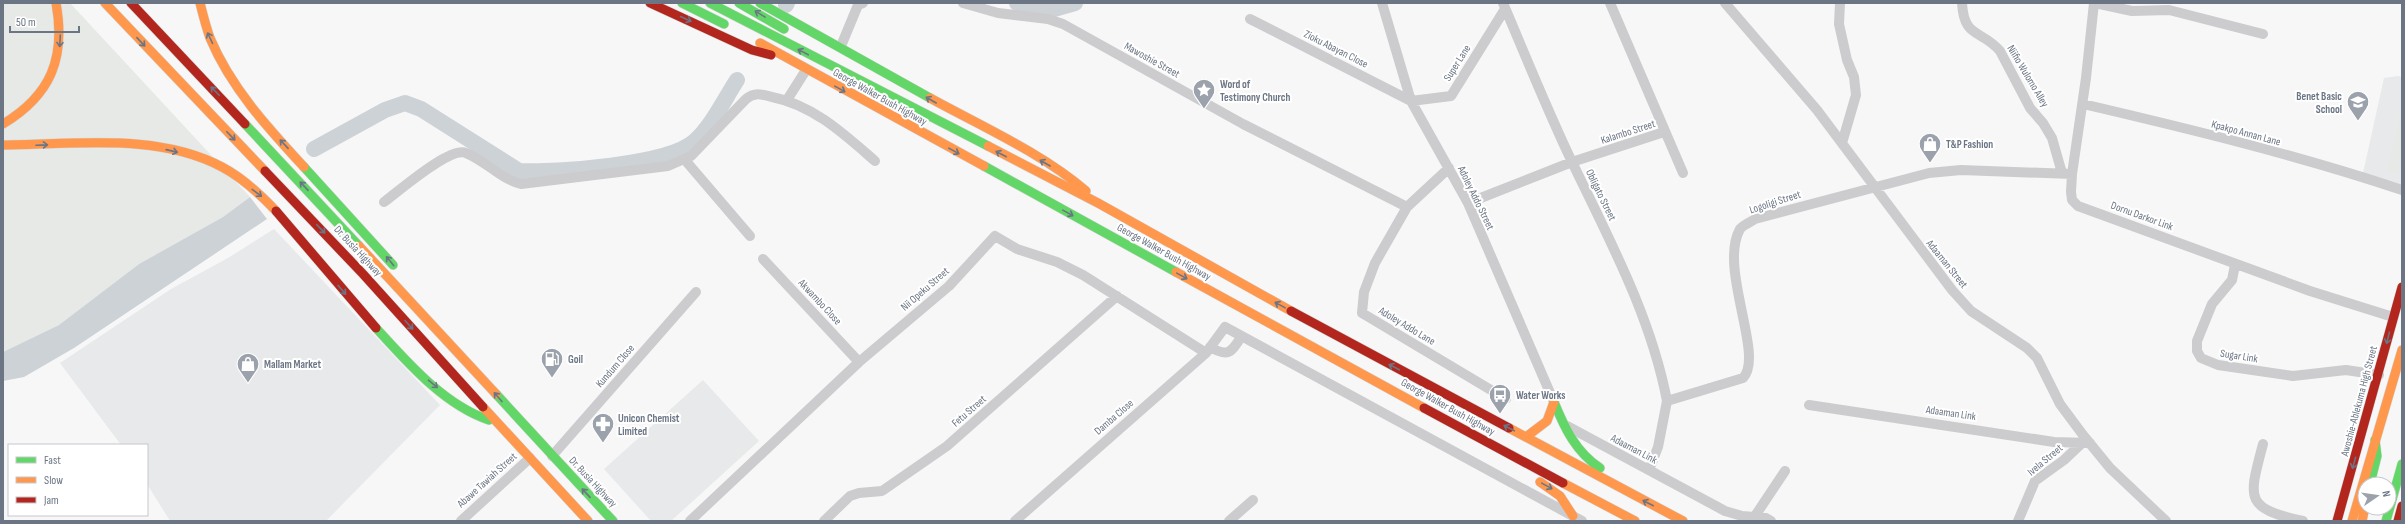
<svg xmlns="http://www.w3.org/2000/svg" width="2405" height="524" font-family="'Sofia Sans Condensed',sans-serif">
<rect width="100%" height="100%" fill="#f7f7f7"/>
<!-- built -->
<path fill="#e7e9ea" d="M2398,76l4,1v108l-39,-12 21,-95z
M274,229l166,176 -114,116h-156l-23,-37v-39h-26l-61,-82 111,-74 57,-31z
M703,380l56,61 -88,80h-20l-47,-52z"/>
<!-- green -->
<path fill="#e6e9e5" d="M3,3h67l180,194 -27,20 -84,47 -80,61 -56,27z
M2400,116l2,1v57l-15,-4z"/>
<!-- water -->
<path fill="#ccd2d6" d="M250,197l17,22 -193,129 -50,29 -21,4v-29l56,-27 80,-61 84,-47z"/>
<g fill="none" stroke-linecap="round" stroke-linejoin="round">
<!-- river -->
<path stroke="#ccd2d6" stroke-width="16" d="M1017,3l30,8 28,-8
M786,5l1,-2
M314,149l71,-39 20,-7 16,6 98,62c37,2 150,-6 176,-30 18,-17 29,-41 42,-61"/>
<!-- fast casing -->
<g stroke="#d4d5d5" stroke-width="10">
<path id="fast" d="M682,3l42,21
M710,3l278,143
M739,3l45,26
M760,3l170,95
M245,124l114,122
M984,166l192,106
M304,167l89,98
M376,328c31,34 68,77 113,92
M496,394l117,127
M1554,402c11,27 22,50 46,66
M2370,484l7,-28 -2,-16
M2386,521l16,-57"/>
</g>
<!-- slow casing -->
<g stroke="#d4d5d5" stroke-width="10">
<path id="slow" d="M105,3l160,168
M200,3c3,12 6,24 10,35 21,50 58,90 94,129
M760,43l224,123
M930,98c51,28 112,55 156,93
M3,124c48,-29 63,-66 53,-121
M3,145c70,0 154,-13 219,22 21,11 38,27 54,44
M988,146l110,57 193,108
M359,246l137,148
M1176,272l248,136
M483,407l105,114
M1509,428l174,93
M1526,437l21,-16 7,-19
M1540,482l20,14 13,20
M1563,483l72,38
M2352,521l50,-171
M2362,521l3,-14"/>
</g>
<!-- jam casing -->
<g stroke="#d4d5d5" stroke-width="10">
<path id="jam" d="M131,3l114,121
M650,3l102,47 19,5
M265,171l98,103 120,133
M276,211l100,117
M1291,311l218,117
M1424,408l139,75
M2337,521l65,-234
M2398,521l4,-15"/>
</g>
<!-- street -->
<path stroke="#ccccce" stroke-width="10" d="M963,3l35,10 50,6 15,5 180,100 164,83
M1382,3l29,98 57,102 86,199
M1503,3c23,54 45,109 70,161 37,77 78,153 94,237
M1610,3l73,170
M1725,3l92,107 135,180 19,21 56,37 10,10 23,46 23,31 27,33 56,53
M1840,3l-1,21 8,36 7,17 2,18 -14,48
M1962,3c2,36 19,26 38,48l30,57 13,15 9,15 10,35
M2094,3l-8,75 -14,96 -1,18 1,8 6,6 232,85 83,26
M2095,3l37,8 37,-1 94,24
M1250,19l161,82 40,-5 54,-87
M841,46l17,-41 5,-2
M787,100l19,-30
M2083,104c107,25 214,51 319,86
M685,160l65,76
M1449,168l-42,39 -32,56 -11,29 -2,21 144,86
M384,202c15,-11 66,-56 82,-49 20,8 33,25 55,31l147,-18 23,-10 55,-57c8,-7 15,-5 26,-2 41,8 72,37 103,64
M1468,203l104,-41 92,-30
M763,259l96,103
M2235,265l-3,15 -20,24 -15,37v10l4,7 17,7 75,11 53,-6 33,5
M1210,347c19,11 21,5 32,-11
M1809,405l245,37 36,1
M1567,426l158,85 17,5 24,2 5,3
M2263,444c-14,54 -20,64 40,77
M552,456l144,-164
M1649,470l9,-23 9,-46 76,-23c22,-22 -25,-110 -3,-149 3,-4 11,-7 15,-10l174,-46 32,-3 111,4
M1755,516l30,-45
M461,521l69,-63
M690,521l169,-159 90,-76 46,-50 22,13 40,13 26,13 123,78
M824,521l26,-25 9,-3 23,-2 65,-45 170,-150
M1015,521l191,-168 19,-26 357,194
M1229,521l24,-21
M2018,521l17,-40 29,-21 18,-17"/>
<!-- fast -->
<use href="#fast" stroke="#63d668" stroke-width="9"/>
<!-- slow -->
<use href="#slow" stroke="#ff974d" stroke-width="9"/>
<!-- jam -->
<use href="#jam" stroke="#b3261e" stroke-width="9"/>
</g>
<!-- one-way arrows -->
<defs><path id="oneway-shaft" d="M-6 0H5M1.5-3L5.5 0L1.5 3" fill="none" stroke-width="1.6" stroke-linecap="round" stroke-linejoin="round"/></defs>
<g stroke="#6b7584">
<use href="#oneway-shaft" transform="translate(760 14) rotate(-149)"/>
<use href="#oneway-shaft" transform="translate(686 19) rotate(25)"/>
<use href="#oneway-shaft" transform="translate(210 38) rotate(-115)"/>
<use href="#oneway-shaft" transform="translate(60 41) rotate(93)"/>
<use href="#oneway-shaft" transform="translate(141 42) rotate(47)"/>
<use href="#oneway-shaft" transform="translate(803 52) rotate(-152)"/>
<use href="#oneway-shaft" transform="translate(840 89) rotate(29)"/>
<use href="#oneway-shaft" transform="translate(215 91) rotate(-134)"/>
<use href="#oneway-shaft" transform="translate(931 100) rotate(-150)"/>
<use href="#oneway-shaft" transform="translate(231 136) rotate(46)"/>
<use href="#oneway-shaft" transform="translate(284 144) rotate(-133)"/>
<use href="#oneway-shaft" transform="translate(42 145) rotate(-2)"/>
<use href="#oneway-shaft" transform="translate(172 151) rotate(13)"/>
<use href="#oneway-shaft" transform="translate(954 151) rotate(29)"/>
<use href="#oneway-shaft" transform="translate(1001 154) rotate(-153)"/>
<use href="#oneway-shaft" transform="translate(1045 163) rotate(-150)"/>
<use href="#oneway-shaft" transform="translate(304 186) rotate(-133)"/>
<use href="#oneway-shaft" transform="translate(257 193) rotate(37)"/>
<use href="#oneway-shaft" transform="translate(1068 213) rotate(29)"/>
<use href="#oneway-shaft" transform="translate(321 229) rotate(46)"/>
<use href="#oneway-shaft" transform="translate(390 261) rotate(-129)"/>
<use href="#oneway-shaft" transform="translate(1182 276) rotate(29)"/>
<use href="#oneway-shaft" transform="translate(342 290) rotate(50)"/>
<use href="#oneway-shaft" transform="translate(1280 305) rotate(-151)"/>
<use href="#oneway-shaft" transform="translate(409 325) rotate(48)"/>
<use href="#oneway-shaft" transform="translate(2388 338) rotate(104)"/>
<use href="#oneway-shaft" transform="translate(1394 367) rotate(-152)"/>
<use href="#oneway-shaft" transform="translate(433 384) rotate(40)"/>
<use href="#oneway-shaft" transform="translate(498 397) rotate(-131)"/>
<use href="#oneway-shaft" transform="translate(1509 428) rotate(-152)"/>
<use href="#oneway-shaft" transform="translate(2354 463) rotate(106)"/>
<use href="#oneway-shaft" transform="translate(1547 486) rotate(29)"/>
<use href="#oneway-shaft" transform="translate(586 493) rotate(-133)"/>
<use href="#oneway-shaft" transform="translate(1648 503) rotate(-153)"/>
</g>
<!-- icons -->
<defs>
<g id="sight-pin" transform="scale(1.15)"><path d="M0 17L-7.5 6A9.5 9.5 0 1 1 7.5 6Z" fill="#9ca2ac" stroke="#fff"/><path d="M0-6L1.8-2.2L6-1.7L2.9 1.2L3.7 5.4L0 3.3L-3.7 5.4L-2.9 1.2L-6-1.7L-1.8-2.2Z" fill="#fff"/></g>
<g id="school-pin" transform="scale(1.15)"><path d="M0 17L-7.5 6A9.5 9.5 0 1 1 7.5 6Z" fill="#9ca2ac" stroke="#fff"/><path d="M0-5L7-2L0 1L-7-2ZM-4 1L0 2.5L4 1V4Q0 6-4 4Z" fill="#fff"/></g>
<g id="shop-pin" transform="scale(1.15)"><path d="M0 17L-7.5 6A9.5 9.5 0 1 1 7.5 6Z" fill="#9ca2ac" stroke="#fff"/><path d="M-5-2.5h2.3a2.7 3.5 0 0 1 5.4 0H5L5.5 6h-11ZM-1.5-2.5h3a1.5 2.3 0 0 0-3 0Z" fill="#fff"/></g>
<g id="fuel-pin" transform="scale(1.15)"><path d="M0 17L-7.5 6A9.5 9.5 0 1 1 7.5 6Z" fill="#9ca2ac" stroke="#fff"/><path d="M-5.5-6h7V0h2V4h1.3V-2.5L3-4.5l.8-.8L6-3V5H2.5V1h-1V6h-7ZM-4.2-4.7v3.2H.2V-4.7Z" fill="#fff"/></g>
<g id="bus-pin" transform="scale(1.15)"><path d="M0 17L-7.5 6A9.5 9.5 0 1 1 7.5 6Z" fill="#9ca2ac" stroke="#fff"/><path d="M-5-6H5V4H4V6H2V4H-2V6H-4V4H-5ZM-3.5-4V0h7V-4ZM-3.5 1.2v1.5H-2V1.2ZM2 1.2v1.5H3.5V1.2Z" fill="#fff"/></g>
<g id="pharmacy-pin" transform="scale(1.15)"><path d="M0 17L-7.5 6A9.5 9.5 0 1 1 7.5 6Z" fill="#9ca2ac" stroke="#fff"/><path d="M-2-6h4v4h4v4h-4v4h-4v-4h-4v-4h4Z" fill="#fff"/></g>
</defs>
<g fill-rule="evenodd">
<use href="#sight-pin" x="1204" y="90"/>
<use href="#school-pin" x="2358" y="102"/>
<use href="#shop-pin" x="1930" y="144"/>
<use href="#fuel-pin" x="552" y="359"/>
<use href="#shop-pin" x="248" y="364"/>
<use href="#bus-pin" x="1500" y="395"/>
<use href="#pharmacy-pin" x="603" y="424"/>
</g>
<g text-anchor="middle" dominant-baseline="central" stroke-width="4" stroke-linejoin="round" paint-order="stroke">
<!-- street labels -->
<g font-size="11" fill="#6b7584" stroke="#fff">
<text transform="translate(1336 49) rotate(27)">Zioku Abayan Close</text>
<text transform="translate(1152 60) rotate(29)">Mawoshie Street</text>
<text transform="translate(1457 63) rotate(-58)">Super Lane</text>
<text transform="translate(2028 76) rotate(59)">Niifio Wulomo Alley</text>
<text transform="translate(880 97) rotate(29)">George Walker Bush Highway</text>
<text transform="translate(1628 132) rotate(-18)">Kalambo Street</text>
<text transform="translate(2246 133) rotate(15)">Kpakpo Annan Lane</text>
<text transform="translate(1601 195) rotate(64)">Obligato Street</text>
<text transform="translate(1476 198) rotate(64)">Adoley Addo Street</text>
<text transform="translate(1775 202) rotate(-18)">Logoligi Street</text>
<text transform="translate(2142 216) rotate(20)">Dornu Darkor Link</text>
<text transform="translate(358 251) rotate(47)">Dr. Busia Highway</text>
<text transform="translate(1164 252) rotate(29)">George Walker Bush Highway</text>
<text transform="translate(1947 264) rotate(51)">Adaaman Street</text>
<text transform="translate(925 289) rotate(-41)">Nii Opeku Street</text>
<text transform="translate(820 302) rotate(47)">Akwambo Close</text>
<text transform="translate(1407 326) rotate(31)">Adoley Addo Lane</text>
<text transform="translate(2239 356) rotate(9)">Sugar Link</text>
<text transform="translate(615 366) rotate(-49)">Kundum Close</text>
<text transform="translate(2359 401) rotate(-75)">Awoshie-Ablekuma High Street</text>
<text transform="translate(1448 407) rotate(29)">George Walker Bush Highway</text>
<text transform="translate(969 411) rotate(-41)">Fetu Street</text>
<text transform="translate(1951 413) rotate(8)">Adaaman Link</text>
<text transform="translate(1114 417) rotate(-41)">Damba Close</text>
<text transform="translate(1634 449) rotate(28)">Adaaman Link</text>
<text transform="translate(2045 460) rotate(-40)">Ivela Street</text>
<text transform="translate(487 480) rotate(-42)">Abawe Tawiah Street</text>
<text transform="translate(593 482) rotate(47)">Dr. Busia Highway</text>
</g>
<!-- poi labels -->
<g font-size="11" font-weight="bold" fill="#6b7584" stroke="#fff" text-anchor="start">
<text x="1220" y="84">Word of<tspan x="1220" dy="13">Testimony Church</tspan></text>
<text x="2342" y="96" text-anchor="end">Benet Basic<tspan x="2342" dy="13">School</tspan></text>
<text x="1946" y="144">T&amp;P Fashion</text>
<text x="568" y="359">Goil</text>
<text x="264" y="364">Mallam Market</text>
<text x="1516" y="395">Water Works</text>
<text x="618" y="418">Unicon Chemist<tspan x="618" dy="13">Limited</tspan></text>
</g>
</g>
<!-- border -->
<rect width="2405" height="524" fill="none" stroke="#6b7584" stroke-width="8"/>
<!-- legend -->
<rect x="8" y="444" width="140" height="72" fill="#ffffff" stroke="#c4c8ce"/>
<rect x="16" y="457" width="20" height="6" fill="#63d668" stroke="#c4c8ce"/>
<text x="44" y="464" font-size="12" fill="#6b7584">Fast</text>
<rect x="16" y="477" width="20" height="6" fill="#ff974d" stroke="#c4c8ce"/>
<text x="44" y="484" font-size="12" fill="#6b7584">Slow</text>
<rect x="16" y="497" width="20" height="6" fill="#b3261e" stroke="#c4c8ce"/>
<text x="44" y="504" font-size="12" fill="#6b7584">Jam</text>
<!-- north arrow -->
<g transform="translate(2377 496) rotate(77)"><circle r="19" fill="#ffffff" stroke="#c4c8ce"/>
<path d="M0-3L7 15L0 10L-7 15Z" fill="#9ca2ac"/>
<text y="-6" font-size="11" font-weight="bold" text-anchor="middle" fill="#6b7584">N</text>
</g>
<!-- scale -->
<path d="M10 26v6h69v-6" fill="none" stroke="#6b7584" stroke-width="2"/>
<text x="16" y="26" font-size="12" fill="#6b7584" stroke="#ffffff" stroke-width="3" paint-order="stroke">50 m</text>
</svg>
